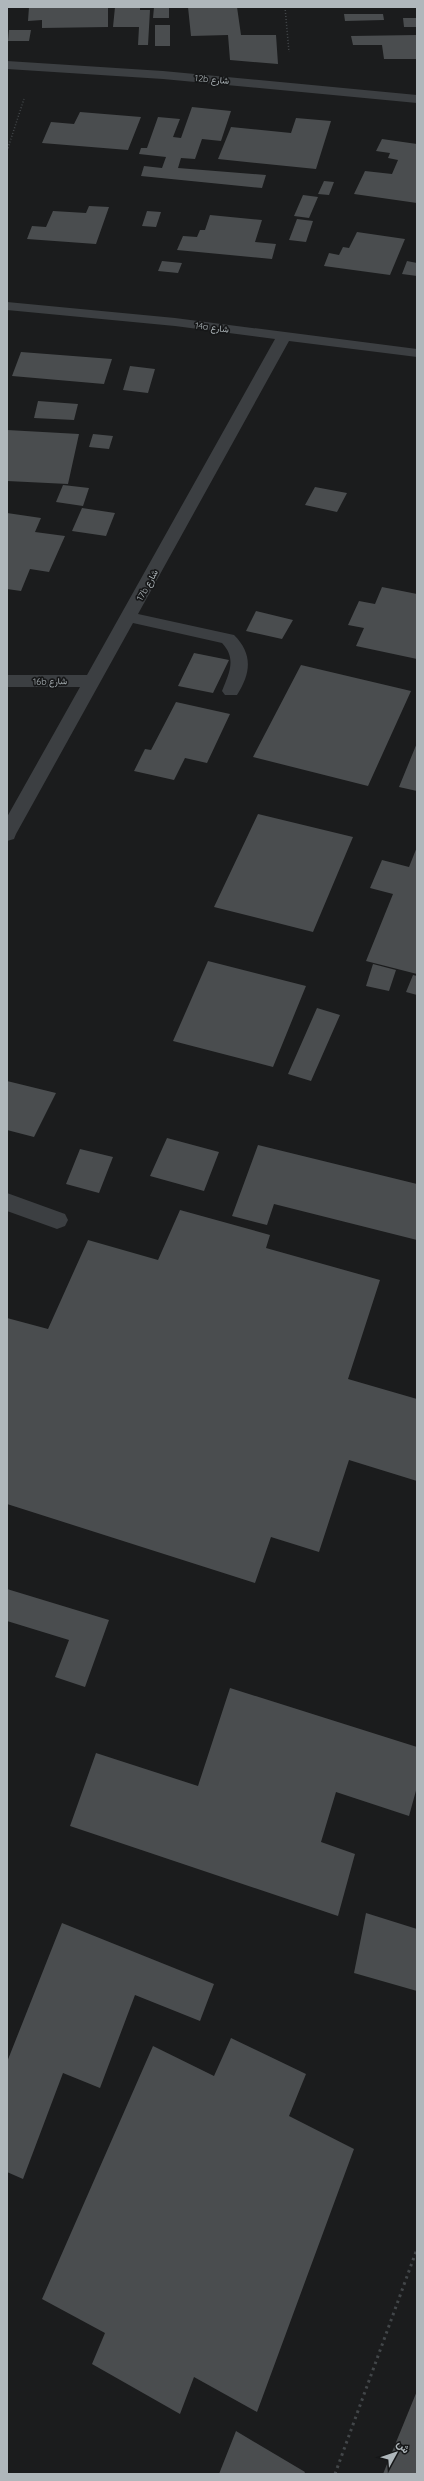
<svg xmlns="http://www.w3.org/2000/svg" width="424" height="2481" font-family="Quicksand,Vazirmatn,sans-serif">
<rect width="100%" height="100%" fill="#1b1c1d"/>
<!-- building -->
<path fill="#4a4d4f" d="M29,7h79v20l-66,1v-8l-14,1z
M115,7h25v3h10l-2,35h-10l1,-18h-26z
M154,7h15v11h-16z
M188,7h49l4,28h35l2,29 -48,-4 -2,-25 -37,1z
M344,14h39l1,6 -39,1z
M403,18h14v9h-13z
M155,25h15v21h-15z
M9,30h22l-2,11h-21z
M417,35v24h-33l-2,-14h-29l-2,-9z
M192,107l39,4 -10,30 -19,-2 -7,20 -14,-1 -3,10 88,7 -4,13 -121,-12 3,-10 18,2 4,-11 -27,-3 2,-6h6l11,-31 22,2 -7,18 8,1z
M80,112l61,5 -13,33 -86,-7 9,-21 23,2z
M296,118l35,3 -15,48 -98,-10 13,-32 60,6z
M382,139l35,5v59l-63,-9 11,-23 27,3 6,-14 -10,-2 2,-5 -14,-2z
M324,181l10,1 -5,13 -11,-1z
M303,195l15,2 -9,21 -15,-2z
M89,206l20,1 -13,37 -69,-5 5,-13 14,1 7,-16 33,2z
M147,211l14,1 -5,15 -14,-1z
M210,215l52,5 -7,22 21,2 -4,15 -95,-9 6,-14 14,1 3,-7h5z
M297,219l16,2 -7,21 -17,-2z
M357,232l48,7 -15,36 -66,-9 5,-13 10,2 4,-8 6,1z
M162,261l20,2 -4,10 -20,-2z
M407,261l10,2v13l-15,-2z
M21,352l91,7 -8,25 -92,-8z
M130,366l25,3 -7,24 -25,-3z
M38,401l40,3 -4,16 -40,-2z
M7,430l72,4 -11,50 -61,-3z
M93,434l20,2 -4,13 -20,-2z
M63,485l26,3 -6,18 -27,-4z
M315,487l32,6 -10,19 -32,-7z
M82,508l33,5 -9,23 -34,-5z
M7,513l34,5 -6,14 30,4 -16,36 -19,-3 -9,22 -14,-2z
M382,587l35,7v65l-61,-13 8,-18 -16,-3 11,-24 16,3z
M256,611l37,9 -11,19 -36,-8z
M194,653l35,7 -16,33 -35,-7z
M301,665l110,26 -43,95 -115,-29z
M176,702l54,12 -23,49 -22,-5 -11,22 -40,-9 11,-22 6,1z
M417,743v48l-18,-4z
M258,814l95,23 -40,95 -99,-25z
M417,847v127l-51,-13 27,-67 -23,-6 12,-28 27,7z
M208,961l98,25 -33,81 -100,-26z
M373,964l23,6 -7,21 -23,-5z
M413,975l4,1v19l-11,-3z
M317,1008l23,7 -29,66 -23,-7z
M7,1081l49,12 -22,44 -27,-7z
M167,1138l52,14 -15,39 -54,-15z
M258,1145l159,39v56l-143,-36 -7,21 -35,-9z
M80,1149l33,8 -14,36 -33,-9z
M180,1210l90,25 -4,13 114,32 -32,99 69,20v82l-68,-21 -30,92 -48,-15 -16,46 -248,-79v-186l41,11 40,-89 70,20z
M7,1589l102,31 -24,67 -30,-10 14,-37 -62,-19z
M230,1688l187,59v40l-8,29 -73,-24 -15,50 34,12 -17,62 -268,-90 26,-73 102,33z
M366,1913l51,16v62l-63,-18z
M62,1923l152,61 -14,37 -65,-26 -35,93 -37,-15 -40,106 -16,-7v-110z
M231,2038l75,36 -17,42 65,33 -97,263 -63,-35 -14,37 -88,-50 13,-31 -63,-34 111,-253 61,30z
M417,2391v83h-34z
M236,2431l69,41 -1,2h-85z"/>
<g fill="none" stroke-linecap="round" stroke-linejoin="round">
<!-- path-far1 -->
<path stroke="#424649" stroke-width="1.5" stroke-dasharray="1 2" stroke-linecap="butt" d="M285,7l4,45
M7,151l17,-52"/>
<!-- path -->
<path stroke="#424649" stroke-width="3" stroke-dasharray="2.5 4" stroke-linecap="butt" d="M335,2474l82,-225"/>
<!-- service -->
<path fill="#3c3f42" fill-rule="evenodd" d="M7,1193l58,21 3,6 -3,6 -8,3 -50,-18z"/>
<!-- minor -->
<path fill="#3c3f42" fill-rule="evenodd" d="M7,61l156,10 254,24v8l-254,-24 -156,-10z
M7,302l168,16 242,31v8l-128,-16 -151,273 96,21c19,19 17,38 3,60h-12l-3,-4c7,-18 15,-32 0,-48l-89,-20 -117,211 -2,5 -7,2v-24l73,-130h-73v-12h80l188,-336 -100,-13 -168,-16z"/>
</g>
<g text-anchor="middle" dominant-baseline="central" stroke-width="3.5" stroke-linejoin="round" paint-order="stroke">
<!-- far-street labels -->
<g font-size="9" fill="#afb7bb" stroke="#161718">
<text transform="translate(212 79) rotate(5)">12b شارع</text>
<text transform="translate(212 327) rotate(7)">14a شارع</text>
<text transform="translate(147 585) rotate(-61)">17b شارع</text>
<text transform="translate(50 681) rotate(-1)">16b شارع</text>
</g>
</g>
<!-- border -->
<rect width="424" height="2481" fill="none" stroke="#afb7bb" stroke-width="16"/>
<!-- north arrow -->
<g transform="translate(396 2453) rotate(50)" stroke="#161718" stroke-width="3" paint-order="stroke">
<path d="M0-3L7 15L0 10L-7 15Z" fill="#afb7bb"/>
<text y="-6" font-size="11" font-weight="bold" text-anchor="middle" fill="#afb7bb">ش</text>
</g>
</svg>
